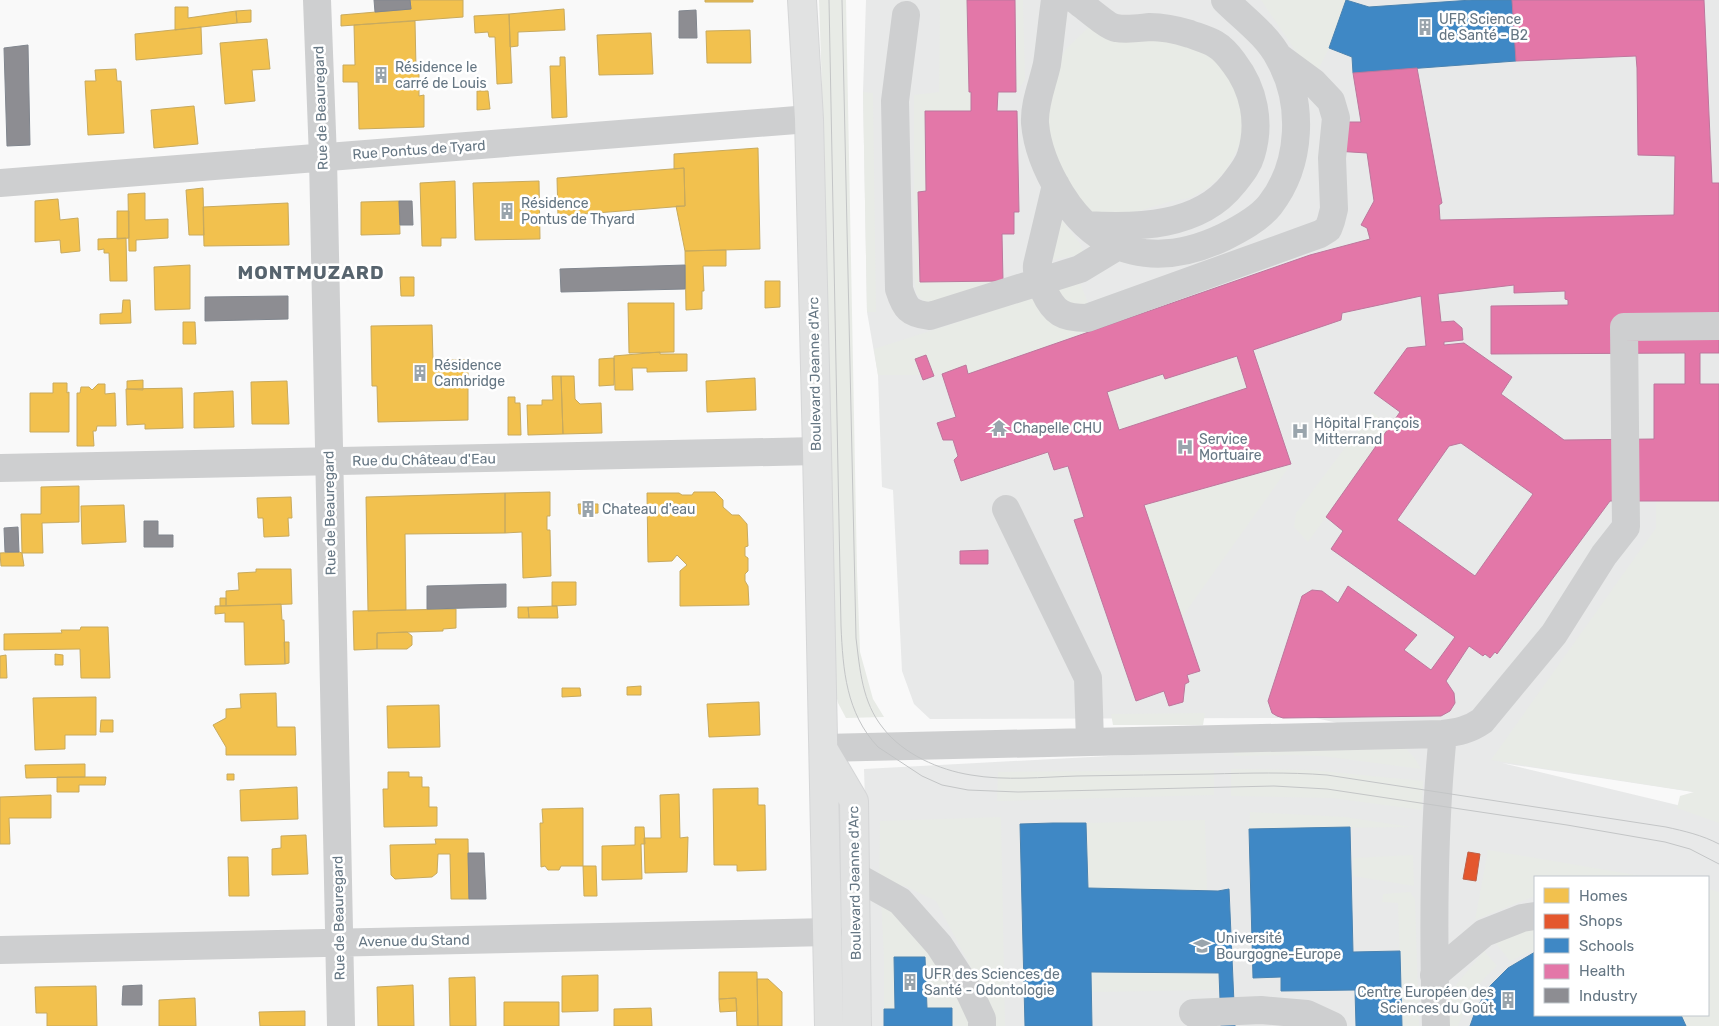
<svg xmlns="http://www.w3.org/2000/svg" width="1719" height="1026" font-family="Rubik,sans-serif">
<rect width="100%" height="100%" fill="#f9f9f9"/>
<!-- built -->
<path fill="#e8e9e9" fill-rule="evenodd" d="M866,0h853v796l-217,-33 217,52v211h-847l-8,-257 546,-29 -94,-22 -386,1 -16,-15 -12,-33 -9,-181 -11,-3 -4,-112 -11,-63 -4,-220zM1535,877h173v138h-173z"/>
<!-- green -->
<path fill="#e8ebe6" d="M819,0h27l11,571 3,81 13,47 11,18 -38,1 -8,-15 -3,-13 -14,-537 1,-64z
M940,0h27l2,92h2v19l-46,1 1,79 -8,1 2,90 83,-1 -76,22 -11,-9 -2,-19v-180l25,-3z
M1015,0h8l2,80 -9,12z
M1261,0h85l-17,48 -15,30z
M1091,25l95,10 50,42 8,53 -7,20 -12,22 -15,14 -20,12 -18,3 -59,18 -19,-6 -20,-16 -26,-49 -4,-56 9,-24 14,-20z
M863,92l10,1 3,219h-9z
M1053,209l28,36 3,9 -37,7z
M1080,283l18,45 -130,46 -2,-9 -24,9 -9,1 -7,-20 -11,4 6,16h-43l-4,-26z
M1237,356l10,32 -128,42 -12,-38 56,-18 2,5z
M1372,412l19,14 -83,116 -14,-15 2,-14z
M1291,464l-109,153 -38,-112z
M1656,501h63v322l-42,-15 3,-12 14,-4 -203,-32 165,-232z
M1205,713l-2,12h-90l-2,-11z
M1233,748h172l9,9 7,12 -99,-13 -29,-1 -59,1z
M1231,769l80,1 112,11 -1,29 -90,-12 -101,-2z
M1214,770v25l-217,6 1,-29z
M1250,812l95,5 66,10 -162,2z
M1001,817l4,209h-13l-15,-47 -41,-78 -31,-15 -26,-4 1,-61z
M1205,820l2,70 -119,-2 -2,-65z
M1488,850l159,27h-112v19l-60,24z
M1413,855l1,31 -61,-10v-18z
M1708,889l11,3v134h-33l-5,-11h27z
M1410,892l5,7 4,127h-17l-4,-123 -16,-1 1,-8z
M881,898l72,84 18,44h-19v-18h-25l-2,-51h-31l1,52h-11v-52z
M1535,923v26l-25,12 -15,-19z
M1484,951l13,15c-19,16 -31,37 -39,60h-13l2,-30z
M1091,972l128,1 1,17 -128,2z"/>
<!-- homes -->
<path fill="#f2c14e" stroke="#c8aa5e" d="M410,0h53v17l-122,9v-11l70,-6z
M705,0h48v2h-48z
M175,7h13v11l48,-7 1,12 -62,7z
M564,9l1,21 -47,2v14l-8,1 -1,-33z
M251,10v12l-14,1 -1,-12z
M509,14l3,69 -15,1 -2,-47h-6l-1,-5 -13,1 -1,-17z
M415,21l1,47h3v28l5,-1v32l-65,2 -1,-47h-15v-17h12l-1,-40z
M201,27l1,27 -66,6 -1,-26z
M750,30l1,33h-44l-1,-32z
M651,33l2,41 -54,1 -2,-40z
M267,39l3,30 -18,1 3,31 -30,3 -5,-61z
M560,57h5l2,60 -15,1 -2,-52h10z
M116,69l1,12h4l3,52 -36,2 -3,-54h11l-1,-11z
M477,91h11l2,18 -13,1z
M194,106l4,38 -44,4 -3,-38z
M758,148l2,101 -75,2 -9,-45h9l-1,-38 -10,1v-15z
M684,168l1,38 -127,10 -1,-38z
M455,181l1,57h-15v8h-19l-2,-63z
M539,181l1,58 -65,1 -2,-57z
M203,188l1,47h-15l-3,-45z
M145,193v27l23,-1v19l-32,2v11h-7l-1,-57z
M58,199l2,21 18,-2 2,33 -19,2 -1,-13 -25,2v-41z
M399,201l1,33 -39,1v-33z
M288,203l1,42 -85,1 -1,-39z
M117,211h12v27l-12,1z
M126,238l1,43h-17l-1,-28h-5v-4l-6,1v-11z
M726,250v16h-23l1,25h-2v18l-16,1 -1,-59z
M190,265v44l-35,1 -1,-43z
M400,277h14v19h-13z
M765,281h15v26l-15,1z
M123,300h7l1,23 -31,1v-10l22,-1z
M628,303h46v49l-45,1z
M183,322h12l1,22h-13z
M432,325l1,35h35v60l-90,2 -1,-36h-5l-1,-60z
M660,352v2h27v17l-40,1v-4h-15l1,22h-18l-1,-34z
M614,358v27l-15,1v-27z
M552,376h9l2,58 -35,1 -1,-30h15v-5h11z
M561,376h13l1,23 5,5 21,-1 1,30 -39,1z
M755,378l1,32 -49,2 -1,-31z
M143,380v10l-16,-1v-8z
M287,381l2,43h-37l-1,-42z
M53,383h14v10l2,-1v40h-39v-39h23z
M98,384h7v10l10,-1 1,33h-19l-1,5h-3l1,15h-17v-53h3l1,-6h8l3,3z
M182,388l1,40 -38,1v-5l-18,1 -1,-36z
M233,391l1,36 -40,1v-35z
M508,397h7v6h5l1,32h-13z
M79,486v36l-37,1 1,30h-21l-1,-39h20v-27z
M550,492v24h-3v14h3l1,46 -28,2 -1,-46 -17,1v-40z
M694,492h21l8,8v7l9,8h7l8,9 1,22 -3,1v9l3,2v13l-3,3v7l3,5 1,19 -69,1v-35l7,-6 -10,-10 -5,6 -24,1 -1,-69h32l3,2h10z
M505,493v40l-100,1 1,76 -38,1 -2,-114z
M291,497l1,21h-4l1,18 -25,1 -1,-19h-5l-1,-20z
M578,504h20v9l-19,1z
M124,505l2,37 -44,2 -1,-38z
M19,552l3,1 2,13h-23l-1,-13z
M256,569h35l1,35 -66,2v-15l13,-1 -1,-17 18,-1z
M552,582h24v23l-24,1z
M220,598h6v8h-6z
M281,604l1,16h2l1,44 -40,1 -1,-43h-19v-9l-10,1v-8z
M557,606l1,12h-29l-1,-11z
M518,607h10l1,11h-11z
M456,609v19l-13,1v2l-66,2v16l-23,1 -1,-39z
M81,627h27l2,51h-29l-1,-29 -76,1v-16l58,-1 -1,-3h19z
M407,632l5,4v9l-5,4h-30v-16z
M284,642h5v21l-4,1z
M55,654l8,1v10h-8z
M6,655l1,23h-7v-22z
M641,686v9h-14v-8z
M562,688h18l1,8 -19,1z
M276,693l1,34h18l1,28h-70v-8l-13,-22 13,-7v-9l15,-1 -1,-14z
M96,697v38h-31v14l-30,1 -2,-52z
M759,702l1,33 -51,2 -2,-33z
M439,705l1,42 -52,1 -1,-42z
M101,720h12v12h-13z
M85,764v13l-59,1 -1,-13z
M388,772h21v5h13v10h7v20h8v19l-53,1 -1,-38h5z
M227,774h7v6h-7z
M57,777h49l-1,8h-26v7h-22z
M297,787l1,32 -57,2 -1,-31z
M758,788v17h7l1,65 -29,1v-6h-23l-1,-76z
M679,794l1,44 8,-1 -1,35 -42,1 -1,-35h17l-1,-43z
M51,795v23h-42l1,26h-10v-47z
M583,808v58h-22l-2,4h-11l-3,-4 -4,1 -1,-44h3l-1,-14z
M635,827h9l1,17h-4l1,35 -40,1v-34l33,-1z
M306,835l2,39 -36,1v-26l9,-1v-12z
M435,839h33l1,60h-18l-1,-45h-12l-1,19 -5,4 -37,2 -4,-4 -1,-30 46,-1z
M228,857h20l1,39h-20z
M583,866h13l1,30h-13z
M719,972h38l1,54h-21l-1,-28 -17,1z
M598,975v36l-36,1v-36z
M475,977l1,49h-26l-1,-48z
M757,979h11l14,13v34h-24z
M413,985l1,41h-36l-1,-39z
M96,986l1,40h-50v-13h-11l-1,-26z
M195,998l1,28h-37v-26z
M736,998l1,13 -17,1 -1,-13z
M504,1002h55v24h-55z
M651,1008l1,18h-38v-17z
M305,1011v15h-45l-1,-14z"/>
<!-- shops -->
<path fill="#e4572e" stroke="#be6048" d="M1468,852l12,2 -4,27 -13,-2z"/>
<!-- schools -->
<path fill="#3f88c5" stroke="#4a83b1" d="M1346,0l23,7 103,-7h40l4,61 -163,12 -1,-16 -23,-9z
M1053,823h33l2,65 130,3 11,-2 6,137h-14l-2,-53 -128,-1 1,54h-67l-5,-202z
M1350,827l3,125 47,-1 2,75h-46l-1,-36 -74,1v-14l-28,1 -4,-149z
M1535,952v63h146l5,11h-216l5,-14 13,-24 20,-20z
M894,957h31l2,51h25v18h-68v-17h11z"/>
<!-- health -->
<path fill="#e377a8" stroke="#bd779d" fill-rule="evenodd" d="M967,0h48l1,92h-18l-1,19h20l2,101h-5v22h-12l1,47 -83,1 -2,-90 8,-1 -1,-80h46v-19h-2z
M1512,0h192l8,183h7v170h-19v31h19v117h-109l-113,153 -2,-2 -5,6 -5,-4 -2,2 -14,-10 -23,35 8,12 1,10 -5,8 -9,5 -158,2 -6,-2 -5,-3 -4,-12 34,-105 10,-6 10,1 16,12 10,-17 69,49 -13,15 27,20 24,-33 -124,-88 12,-18 -17,-14 74,-105 -26,-19 33,-45 19,-2 -5,-50 -79,17 -1,7 -88,30 38,114 -147,41 56,166 -13,4 2,7 -4,2 -2,18 -14,4 -5,-15 -28,10 -62,-181 10,-3 -16,-51 -14,4 -6,-18 -87,29 -7,-21 4,-4 -5,-16h-10l-6,-17 19,-6 -14,-43 24,-9 2,9 342,-119 60,-16 -3,-11 -6,-3 13,-24 -7,-48 -32,-2 3,-29h23l-8,-49 64,-5 25,135 -3,2 1,15 234,-5 1,-59 -37,-1 -1,-87 -1,-12 -120,5zM1514,285v8l51,-2v8l3,1v5l-77,1v48l194,-1v31h-31v55l-90,1 -63,-46 11,-17 -48,-34 -20,2v-3l19,-2 -1,-12 -8,-7 -13,1 -3,-28zM1237,356l10,32 -128,42 -12,-38 56,-18 2,5zM1461,443l72,51 -58,82 -78,-56 52,-74z
M926,355l8,21 -11,4 -8,-21z
M988,550v14h-28v-13z"/>
<!-- industry -->
<path fill="#8d8d92" stroke="#81868e" d="M374,0h36l1,9 -36,3z
M696,10l1,28h-18v-27z
M28,45l2,100 -23,1 -3,-98z
M399,201h13l1,24h-13z
M685,265v24l-124,3 -1,-23z
M288,296v23l-83,2v-24z
M144,521h14v14h15v12h-29z
M18,527l1,25h-14l-1,-24z
M506,584v23l-79,2v-23z
M468,853h16l2,46h-17z
M142,985v20h-20l1,-19z"/>
<g fill="none" stroke-linecap="round" stroke-linejoin="round">
<!-- major casing -->
<g stroke="#d5d6d7" stroke-width="30">
<path id="major" d="M802,0l7,119 8,332 12,575
M824,750l30,51 3,225"/>
</g>
<!-- minor -->
<path stroke="#cecfd0" stroke-width="28" d="M317,0l6,158 18,868
M1055,0c-3,21 -5,43 -8,64 -4,19 -13,39 -12,59 2,25 13,50 26,71 39,63 98,74 163,43 16,-8 35,-18 46,-32 32,-41 34,-103 9,-147 -12,-23 -36,-40 -54,-58
M1076,0c8,6 32,27 40,28 11,2 23,0 34,-1 13,0 27,3 40,7 8,3 18,6 25,10 7,4 14,12 19,19 20,26 27,60 17,92 -3,11 -11,20 -18,29 -34,43 -96,44 -147,41
M906,15l-11,86 4,188c6,19 10,25 31,27l150,-47 38,-23
M0,183l809,-64
M1056,185l-19,80c-1,10 3,17 7,26 10,22 19,27 43,27l233,-84 8,-5 3,-8 3,-12 -2,-51 4,-40 -5,-17 -18,-19 -34,-25
M0,468l817,-17
M1006,509l82,169 2,64
M823,748l620,-14c15,-2 26,-4 39,-13l72,-87 50,-79 22,-28 -2,-200 95,-1
M855,876l45,25 39,44 30,46 13,28v7
M0,950l828,-18
M1434,975l50,-42 38,-15 13,-2
M1193,1013l68,-3 46,4 26,12
M1436,1026c-3,-97 -3,-195 7,-292"/>
<!-- major -->
<use href="#major" stroke="#e1e2e2" stroke-width="28"/>
<!-- tram -->
<path stroke="#c3c5c6" stroke-width="1" d="M829,0l12,626c2,44 5,87 37,121l44,29 20,9 26,5 50,2 256,-6 53,3 240,36 98,17 25,7 29,15
M842,0l14,638c4,32 6,64 27,90 20,26 56,42 88,47 34,6 72,2 106,1 44,-1 89,-1 133,-2 39,-1 78,-2 117,1l339,52c18,4 36,8 53,17"/>
</g>
<!-- icons -->
<defs>
<g id="building-bare" transform="scale(1.35)"><path d="M-4-6H4V6H1V3H-1V6H-4ZM-2.5-4.3h1.7v1.8h-1.7ZM.8-4.3h1.7v1.8H.8ZM-2.5-1h1.7V.8h-1.7ZM.8-1h1.7V.8H.8Z" fill="#99a4ac" stroke="#fff" stroke-width="2.5" paint-order="stroke"/></g>
<g id="temple-bare" transform="scale(1.35)"><path d="M0-6L5-2H3V0L6.5 2.5H4V6H1.5V3h-3V6H-4V2.5H-6.5L-3 0V-2H-5Z" fill="#99a4ac" stroke="#fff" stroke-width="2.5" paint-order="stroke"/></g>
<g id="hospital-bare" transform="scale(1.35)"><path d="M-5-5h3v3.5h4V-5h3V5h-3V1.5h-4V5h-3Z" fill="#99a4ac" stroke="#fff" stroke-width="2.5" paint-order="stroke"/></g>
<g id="university-bare" transform="scale(1.35)"><path d="M0-5L7-2L0 1L-7-2ZM-4 1L0 2.5L4 1V4Q0 6-4 4Z" fill="#99a4ac" stroke="#fff" stroke-width="2.5" paint-order="stroke"/></g>
</defs>
<g fill-rule="evenodd">
<use href="#building-bare" x="1425" y="27"/>
<use href="#building-bare" x="381" y="75"/>
<use href="#building-bare" x="507" y="211"/>
<use href="#building-bare" x="420" y="373"/>
<use href="#temple-bare" x="999" y="428"/>
<use href="#hospital-bare" x="1300" y="431"/>
<use href="#hospital-bare" x="1185" y="447"/>
<use href="#building-bare" x="588" y="509"/>
<use href="#university-bare" x="1202" y="946"/>
<use href="#building-bare" x="910" y="982"/>
<use href="#building-bare" x="1508" y="1000"/>
</g>
<g text-anchor="middle" dominant-baseline="central" stroke-width="5" stroke-linejoin="round" paint-order="stroke">
<!-- poi labels -->
<g font-size="14" fill="#657683" stroke="#fff" text-anchor="start">
<text x="1439" y="19">UFR Science<tspan x="1439" dy="16">de Santé - B2</tspan></text>
<text x="395" y="67">Résidence le<tspan x="395" dy="16">carré de Louis</tspan></text>
<text x="521" y="203">Résidence<tspan x="521" dy="16">Pontus de Thyard</tspan></text>
<text x="434" y="365">Résidence<tspan x="434" dy="16">Cambridge</tspan></text>
<text x="1314" y="423">Hôpital François<tspan x="1314" dy="16">Mitterrand</tspan></text>
<text x="1013" y="428">Chapelle CHU</text>
<text x="1199" y="439">Service<tspan x="1199" dy="16">Mortuaire</tspan></text>
<text x="602" y="509">Chateau d'eau</text>
<text x="1216" y="938">Université<tspan x="1216" dy="16">Bourgogne-Europe</tspan></text>
<text x="924" y="974">UFR des Sciences de<tspan x="924" dy="16">Santé - Odontologie</tspan></text>
<text x="1494" y="992" text-anchor="end">Centre Européen des<tspan x="1494" dy="16">Sciences du Goût</tspan></text>
</g>
<!-- street labels -->
<g font-size="14" fill="#657683" stroke="#fff">
<text transform="translate(321 108) rotate(-92)">Rue de Beauregard</text>
<text transform="translate(419 150) rotate(-4)">Rue Pontus de Tyard</text>
<text transform="translate(815 374) rotate(-91)">Boulevard Jeanne d'Arc</text>
<text transform="translate(424 460) rotate(-1)">Rue du Château d'Eau</text>
<text transform="translate(330 513) rotate(-91)">Rue de Beauregard</text>
<text transform="translate(855 883) rotate(-91)">Boulevard Jeanne d'Arc</text>
<text transform="translate(339 918) rotate(-91)">Rue de Beauregard</text>
<text transform="translate(414 941) rotate(-1)">Avenue du Stand</text>
</g>
<!-- district labels -->
<g font-size="19" font-weight="bold" letter-spacing="1" fill="#57646e" stroke="#fff">
<text x="311" y="272">MONTMUZARD</text>
</g>
</g>
<!-- legend -->
<rect x="1534" y="876" width="175" height="140" fill="#ffffff" stroke="#c1c8cd"/>
<rect x="1544" y="888" width="25" height="15" fill="#f2c14e" stroke="#c1c8cd"/>
<text x="1579" y="901" font-size="15" fill="#657683">Homes</text>
<rect x="1544" y="914" width="25" height="15" fill="#e4572e" stroke="#c1c8cd"/>
<text x="1579" y="926" font-size="15" fill="#657683">Shops</text>
<rect x="1544" y="938" width="25" height="15" fill="#3f88c5" stroke="#c1c8cd"/>
<text x="1579" y="951" font-size="15" fill="#657683">Schools</text>
<rect x="1544" y="964" width="25" height="15" fill="#e377a8" stroke="#c1c8cd"/>
<text x="1579" y="976" font-size="15" fill="#657683">Health</text>
<rect x="1544" y="988" width="25" height="15" fill="#8d8d92" stroke="#c1c8cd"/>
<text x="1579" y="1001" font-size="15" fill="#657683">Industry</text>
</svg>
